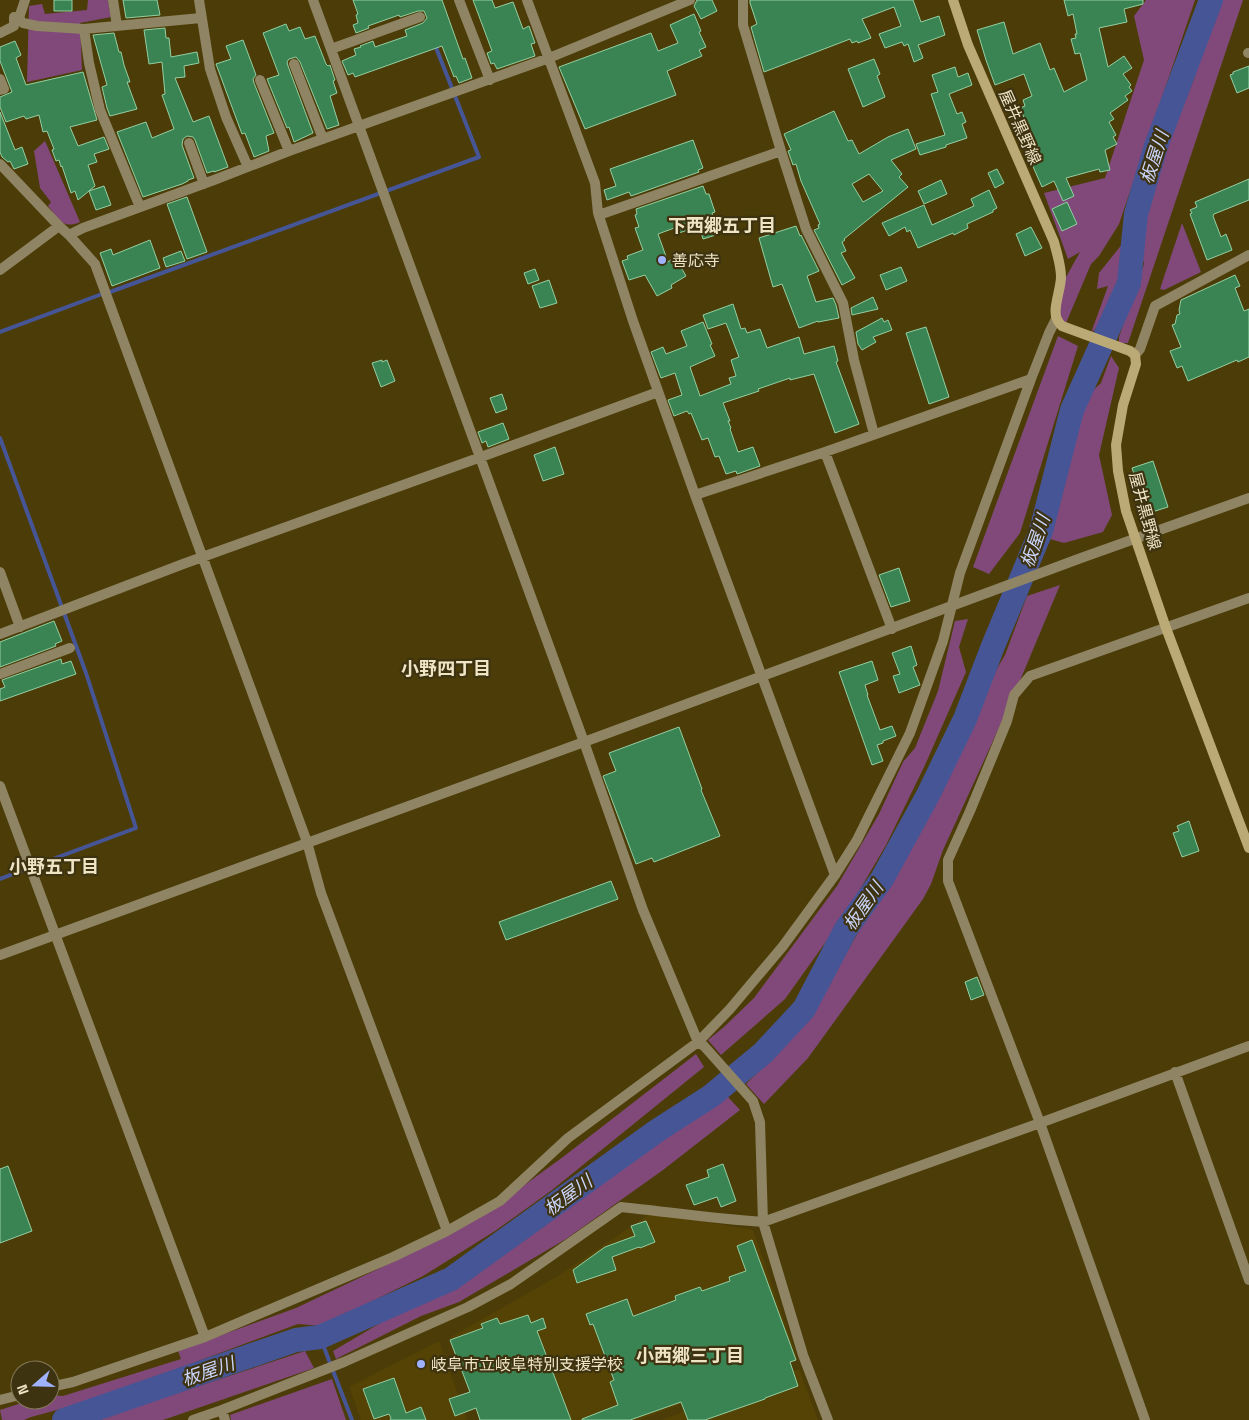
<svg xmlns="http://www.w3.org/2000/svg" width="1249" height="1420" font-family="'Space Grotesk','Noto Sans JP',sans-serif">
<rect width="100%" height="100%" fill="#4c3d08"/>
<!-- built -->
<path fill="#544304" d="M651,1213l102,17 45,130 -159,60h-158l-30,-83 107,-61z
M439,1341l28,79h-106l-12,-33z
M799,1369l19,51h-157z"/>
<!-- green -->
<path fill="#81497a" d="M88,0h20l3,17 -31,6 2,47 -55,12 2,-76 13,-2 3,10 42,-4z
M1146,0h49l-76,224 -20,32 -8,8 -25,59 -8,-3 -2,-25 24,-43 -12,7 -24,-66 61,-15 39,-118 -10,-44z
M1218,0h25l-115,343h-9v-6l25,-73 -6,-28 2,-36 27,-53 27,-68z
M45,141l35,81c-18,8 -22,-4 -32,-16l3,-4 -11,-14 -6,-37z
M1182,223l19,49 -37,18 -4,-1z
M1123,243l10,2 -4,38 -20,33 -18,17 17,-47 -11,3 2,-16z
M1058,336l20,10 -58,187 -31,41 -16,-7z
M1111,356l8,12 -20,87 13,60 -9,17 -39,11 -14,-4v-20l22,-109 29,-27z
M1060,585l-46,110 -71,155 -12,34 -8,15 -115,159 -44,46 -18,-20 33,-33 22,-24 27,-41 45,-80 34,-54 91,-185 7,-12 22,-59z
M968,619l-9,28 7,25 -41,93 -39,80 -41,70 -60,84 -64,56 -13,-15 16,-13 30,-29 83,-112 42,-72 24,-52 12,-14 23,-57 17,-70z
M696,1054l8,13 -152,123 -57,41 -72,45 -101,50 -24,-2 -148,55 -82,28 -37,10 -7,3h-22l-2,-10 31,-10h19v-5l13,1 118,-37 -3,-8 118,-43 80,-38 110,-57 77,-56z
M728,1097l12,13 -77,60 -97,69 -107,63 -38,14 -85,43 -3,-8 202,-119 83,-65z
M305,1351l9,17 -151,52h-67z
M332,1379l14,41h-115l-1,-5z"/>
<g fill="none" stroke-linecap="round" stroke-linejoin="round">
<!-- stream -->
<path stroke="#465596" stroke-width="4" d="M110,292l369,-135 -44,-112
M0,332l102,-38
M0,438l86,235 50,155 -136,51
M320,1337l32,83"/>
<!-- river -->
<path stroke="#465596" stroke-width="24" d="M64,1420l232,-80 24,-3 131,-58 207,-149 53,-34 52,-43 41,-44 42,-80 36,-50 46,-84 37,-76 28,-73 48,-115 31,-121 57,-127 7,-69 20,-68 55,-146"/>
</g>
<!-- building -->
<path fill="#3a8453" stroke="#93cfa3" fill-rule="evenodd" d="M54,0h18v11h-18z
M123,0h34l3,15 -34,3z
M353,0h89l21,59 2,-1 7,20 -13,5 -3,-7 -2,1 -12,-31 -87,31 -2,-4 -5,2 -6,-14 14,-6 -2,-6 7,-2 -1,-1 13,-5 2,6 32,-11 -2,-6 18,-7 4,-5 -3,-7h-6l-18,6 -1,-2 -31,11 1,2 -13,5 -3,-8 5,-2 -2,-8 2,-1z
M473,0h19l3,8 18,-6 10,27 6,-3 6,17 -4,1 4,12 -38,13 -3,-6 -3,1 -4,-11 5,-2z
M697,0h15l5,11 -16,8 -7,-13z
M750,0h163l8,22 18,-6 6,19 -27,10 5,13 -9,4 -6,-18 -4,2 -2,-4 -17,6 -6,-14 22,-8 -7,-19 -32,12 9,19 -13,5 -1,-2 -5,2 -2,-4 -86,33 -13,-45 6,-3 -7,-21z
M1064,0h79v4l-19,5 3,13 -28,6 9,39 16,-11 8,12 -9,6 8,11 -2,2 3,4 -7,5 3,4 -18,13 4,6 -5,3 7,13 -3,2 4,7 -12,6 5,20 -10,2 -1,-3 -33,9 8,18 -11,5 -9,-20 -12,6 -22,-50 10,-5 -10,-24 5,-2 -2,-6 9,-4 -8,-22 -29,11 -9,-25 -9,-30 27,-8 9,32 27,-11 10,27 4,-2 10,24 23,-12 -7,-27 -5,1 -4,-15 5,-1 -1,-4h2l-4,-20 -5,2z
M694,14l7,17 -2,1 7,15 -7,3 3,6 -35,15 9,24 -91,34 -26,-62 92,-34 7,18 20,-8 -8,-18z
M286,24l3,7 11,-4 5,12 10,-3 11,28 2,2 2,-1 5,15 -2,1 4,12 -7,3 9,29 -12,4 -27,-67 -4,-5 -7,2 -2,3 1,4 25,67 -19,9 -5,-15 -2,1 -20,-49 12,-4 -16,-42z
M165,28l1,10h3l2,19 26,-5 2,11 -15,3 1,11 -10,1 18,44 16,-6 19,51 -14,5v-1l-7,2 -12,-33 -2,-3 -6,-1 -4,3 -1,6 12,33 -6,2v1l-6,3 -39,13 -26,-65 29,-10 6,16 22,-9 -12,-34 3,-1 -3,-32 -13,2 -5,-34z
M114,33l5,19h2l3,13 6,17h-3l10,27 -27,7 -3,-8 -5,-21 5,-2 -14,-50z
M243,40l13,35 -3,4 1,4 20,50 -8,3 3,15 -15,6 -9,-24 -3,1 -26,-70 15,-5 -5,-13z
M15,41l6,14 -5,3 10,27 57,-13 14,48 -27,7 8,19 26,-9 5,12 -15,5 3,8 -9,3 7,21 -17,14 -3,-9 -4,2 -9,-27 -1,1 -2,-7 -3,1 -4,-11 2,-1 -7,-18 -4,1 -4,-17 -13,4 -2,-3 -18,6 -6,-15v-10l12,-5 -12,-31v-14z
M874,59l6,15 -3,2 8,21 -22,10 -15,-38z
M1249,66v22l-12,5 -7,-18 3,-1v-2z
M955,67l3,10 10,-4 4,12 -23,9 8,20 5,-2 4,10 -4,2 5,14 -21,7v2l-26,8 -4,-11 29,-9 -14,-41 7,-2 -6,-17z
M834,111l14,30 4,-1 7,14 29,-17 20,-8 8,20 -25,11 11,14 -3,3 9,10 -64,52 1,1 -3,2 4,9 -5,2 14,25 -13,7 -28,-55 5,-2 -1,-3 2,-1 -19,-43 -5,-17 -3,1 -5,-14 3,-1 -7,-16zM869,174l14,17 -20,11 -11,-18z
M0,112l15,38 7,-3 6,17 -14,5 -4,-8 -2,1 -6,-5 -2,-5z
M693,140l10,28 -5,2 1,2 -68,24 -2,-4 -22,8 -3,-10 12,-4 -6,-17z
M997,169l7,14 -9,5 -7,-15z
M1249,179v21l-35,14 -1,2 8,21 5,-3 6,16 -25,10 -17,-46 2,-1 -2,-3 7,-3 -2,-5z
M941,180l6,14 -23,10 -6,-13z
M104,186l7,19 -15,5 -7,-19z
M703,186l3,8h3l6,18 -3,1 7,21 -16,5 -4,-13 -20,7 -2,-6 -19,7 10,28 7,-5 11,19 -15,9 1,3 -15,8 -12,-21 -16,5 -7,-19 6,-2 -1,-3 16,-6 -8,-22 4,-1 -4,-12 2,-1 -1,-5z
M989,190l8,18 -4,2v2l-26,12 1,4 -14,7 -1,-2 -35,15 -8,-18 -3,2 -2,-5 -16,9 -7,-13 42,-18 8,20 42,-19 -3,-7z
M187,197l20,55 -20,7 -20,-55z
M1067,202l10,22 -15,7 -10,-22z
M796,226l4,10 1,-1 18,36 -12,5 9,26 17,-4 3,7 3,13 -21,4v-1l-19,7 -17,-44 -9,3 -14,-49z
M1031,227l11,21 -17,8 -9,-22z
M150,240l10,28 -48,18 -12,-33 11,-4 2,6z
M181,251l4,10 -19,6 -3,-9z
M901,267l6,14 -21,9 -6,-15z
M535,269l4,11 -11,4 -4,-11z
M1235,275l5,11 -5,2 9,23 5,-2v48l-11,5 -1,-2 -49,21 -6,-15 -5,2 -7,-17 11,-4 -9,-22 3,-1 2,-9 3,-1 -1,-4 2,-10z
M549,280l8,23 -17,5 -8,-22z
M873,297l5,12 -26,6 -1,-7z
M733,304l8,25 4,-1 2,5 13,-4 7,19 32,-11 5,17 30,-8 4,15 -2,1 23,62 -24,9 -21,-59 -24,6v-2l-32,11 1,2 -36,12 7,18h-2l3,7 -1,1 8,23 15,-5 7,19 -23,8 -1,-3 -10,3 -7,-18 -4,1 -7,-19 -6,2 -11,-27 -2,1 -2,-3 -13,5 -6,-16 14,-5 -7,-22 -14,5 -10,-26 12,-5 3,7 21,-8 -6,-15 22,-9 9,22 -2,1 5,11 -25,11 10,29 31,-12 -2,-6 7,-2 -5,-16 8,-3 -13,-34 -18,6 -5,-14z
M882,318l2,4 4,-2 4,10 -19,7 3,5 -14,8 -4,-6 -2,-12z
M926,327l23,70 -20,7 -23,-71z
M382,360v2l5,-2 8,21 -14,6 -9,-24z
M502,394l5,15 -11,4 -6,-15z
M503,423l6,16 -21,8 -2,-6 -4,2 -4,-11z
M555,447l9,27 -21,7 -9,-26z
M1153,461l15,46 -16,5 -10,-28 -4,2 -6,-18z
M899,568l11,33 -19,6 -12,-32z
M54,621l8,20 -7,3 1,2 -56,21v-25z
M911,646l6,19 -4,2 7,18 -21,8 -6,-17 7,-2 -8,-21z
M61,659l1,5 9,-3 5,13 -76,27v-12l5,-2 -3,-7z
M872,661l6,19 -13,5 3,10h-1l13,35 12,-4 4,10 -13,5v2l-6,2 6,16 -11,4 -33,-93z
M679,727l23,62 -1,1 19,46 -66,26 -2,-4 -16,6 -33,-88 13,-5 -7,-18z
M1189,821l10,30 -17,6 -9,-24 6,-2 -2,-5z
M611,881l7,18 -112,41 -7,-18z
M977,977l7,18 -13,5 -6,-18z
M723,1164l13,37 -15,6 -4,-10 -23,8 -8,-20 23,-8 -2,-7z
M8,1166l24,65 -32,12v-74z
M646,1221l9,21 -15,6 -1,-1 -27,10 4,13 -39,13 -4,-13 32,-23 30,-11 -4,-10z
M752,1240l44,120 -6,2 8,24 -33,12v1l-60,21h-17l-7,-18 -51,18h-48v-1l36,-14 -8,-23 4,-2 -21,-56 -3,1 -4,-11 41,-15 6,17h1l42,-16 -1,-4 25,-9 2,4 28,-10 -1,-4 17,-6 -9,-25z
M528,1315l3,8 12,-5 3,10 -9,3 34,89h-91l-4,-12 -21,8 -6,-17 21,-7 -20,-52 33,-12 -2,-4 16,-6 3,6z
M394,1378l12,35 15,-6 5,13h-36l1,-2 -2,-4 -15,5 -11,-30z"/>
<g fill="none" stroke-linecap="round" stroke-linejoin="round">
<!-- minor -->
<path stroke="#8f8463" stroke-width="10" d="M25,0l-6,18 4,5 14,3 47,3
M113,0l4,26
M199,0l11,69 16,48 22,50
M313,0l271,742 59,168 55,132 6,4 49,55 7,21 3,100 40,133 25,65
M459,0l31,80
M527,0l68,183 3,30 35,108 62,174 140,380
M743,0v25l38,126 25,78 37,74 11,57 20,74
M0,33l14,-7v-9l5,1
M331,49l89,-32
M1248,53h1
M294,64l29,75
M0,79l4,10 -4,1
M260,80l29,71
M189,143l15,41
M0,164l59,62 10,9 26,29 212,578 14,51 126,338
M140,207l-40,-97 -11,-47 -5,-34 117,-11
M599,215l182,-64
M69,235l14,-7 131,-48 75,-29 260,-93 141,-58
M0,270l59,-44
M1135,355l5,-6 15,-43 94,-51
M825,452l67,177
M695,495l130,-43 206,-73
M0,572l20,55
M0,634l183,-70 298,-107 177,-65
M0,674l70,-26
M0,786l205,551
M1175,1072l74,208
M50,1387l23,-5 132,-45 188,-80 54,-26 53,-30 68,-63 130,-96 32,-33 53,-63 52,-71 22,-35 53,-107 33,-92 17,-68 71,-194 18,-46 7,-14
M0,1400l20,-5
M222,1410l3,10
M193,1420l29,-10 122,-48 124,-55 43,-23 110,-77c47,5 95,12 142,15l277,-99 209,-77
M1145,1420l-105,-297 -92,-242v-21l22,-49 37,-90 7,-26 16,-19 219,-78"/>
<!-- tertiary -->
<path stroke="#8f8463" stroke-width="10" d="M0,955l584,-213 497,-184 168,-60"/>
<!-- secondary -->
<path stroke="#bcaa76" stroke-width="10" d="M953,0l15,45 86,197c3,12 7,23 7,35 0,12 -9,33 -4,42 1,3 3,5 5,7l68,25 5,4 1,9 -13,41 -7,40 2,26 8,40 40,117 83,220"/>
</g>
<!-- markers -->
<g fill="#9fb3fd" stroke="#3e3311" stroke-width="2">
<circle cx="662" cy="260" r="5"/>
<circle cx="421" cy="1364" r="5"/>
</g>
<g text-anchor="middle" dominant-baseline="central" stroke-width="4.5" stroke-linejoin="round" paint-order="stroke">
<!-- street labels -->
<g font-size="16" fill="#efe5c5" stroke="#3e3311">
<text transform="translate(1020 127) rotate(66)">屋井黒野線</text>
<text transform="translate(1145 511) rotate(75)">屋井黒野線</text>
</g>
<!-- poi labels -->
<g font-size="16" fill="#efe5c5" stroke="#3e3311" text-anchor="start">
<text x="672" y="260">善応寺</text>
<text x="431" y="1364">岐阜市立岐阜特別支援学校</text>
</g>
<!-- water labels -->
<g font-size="18" font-style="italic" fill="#cbd6fd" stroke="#3e3311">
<text transform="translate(1154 157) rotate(-72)">板屋川</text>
<text transform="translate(1035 541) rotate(-71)">板屋川</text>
<text transform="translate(863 906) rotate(-55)">板屋川</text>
<text transform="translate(568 1195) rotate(-36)">板屋川</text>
<text transform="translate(208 1371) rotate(-19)">板屋川</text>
</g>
<!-- neighbourhood labels -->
<g font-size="18" font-weight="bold" fill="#efe5c5" stroke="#3e3311">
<text x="722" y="225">下西郷五丁目</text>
<text x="446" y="668">小野四丁目</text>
<text x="54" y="866">小野五丁目</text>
<text x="690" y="1355">小西郷三丁目</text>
</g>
</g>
<!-- north arrow -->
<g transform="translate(35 1385) rotate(250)"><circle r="24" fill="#3e3311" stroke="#857a59"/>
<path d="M0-4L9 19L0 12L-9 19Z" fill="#9fb3fd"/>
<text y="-8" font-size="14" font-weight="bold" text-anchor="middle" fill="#efe5c5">N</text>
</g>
</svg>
